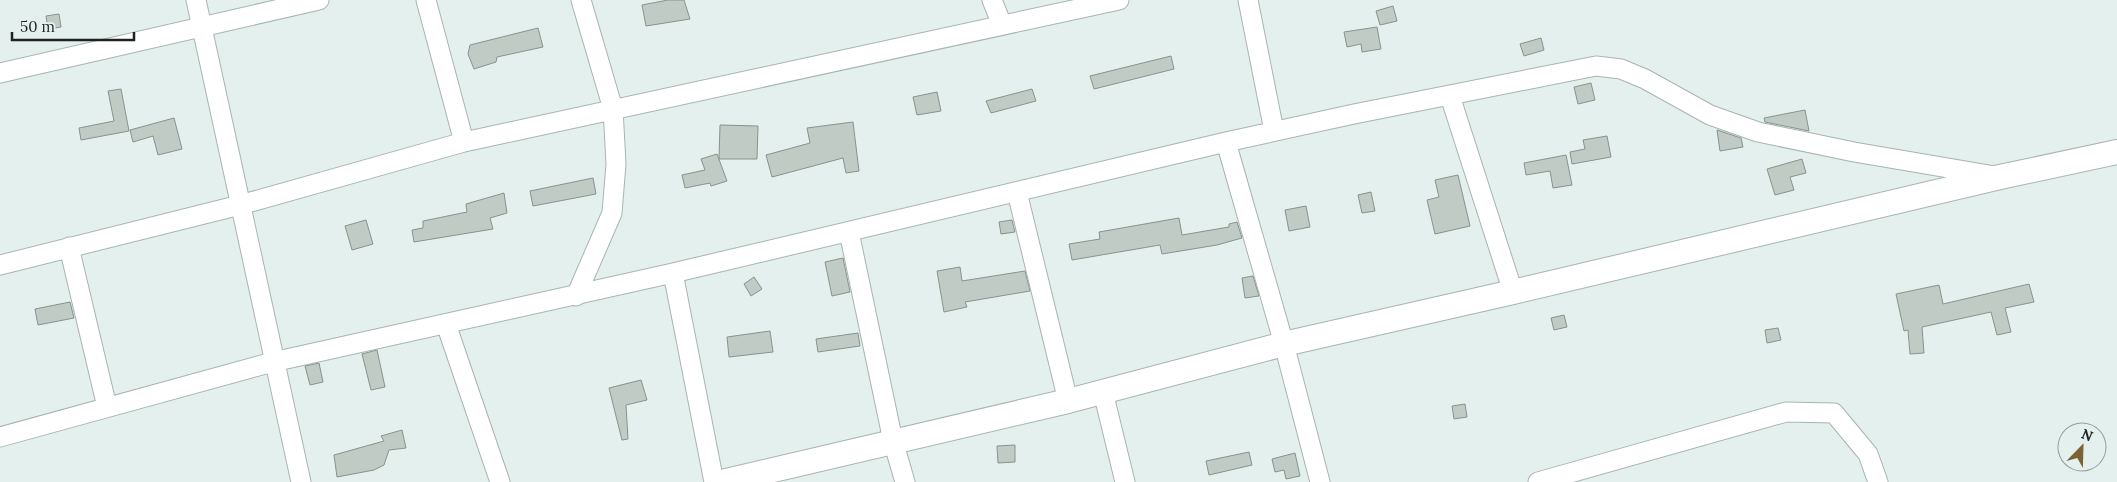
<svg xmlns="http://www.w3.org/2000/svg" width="2117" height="482" font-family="Lora,serif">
<rect width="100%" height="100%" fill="#e3f0ee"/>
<!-- building -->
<path fill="#c1cbc6" stroke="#89928d" d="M668,0h16l6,19 -44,7 -4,-21z
M1393,6l4,15 -17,4 -4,-14z
M59,14l2,13 -13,2 -2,-13z
M1377,27l4,22 -19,3 -1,-8 -14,3 -3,-15z
M538,28l5,19 -46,10 -1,5 -22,7 -6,-15 2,-9z
M1541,38l3,12 -20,6 -4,-12z
M1171,56l3,13 -80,20 -4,-13z
M1591,83l4,17 -17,4 -4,-17z
M121,89l8,42 -48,9 -2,-12 35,-7 -6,-30z
M1032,89l4,12 -45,12 -5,-12z
M937,92l4,19 -24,4 -4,-18z
M1805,110l4,21 -44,-9 -1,-4z
M174,118l8,31 -24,6 -5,-19 -20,6 -3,-12z
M853,122l6,49 -13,2 -3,-15 -71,19 -6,-22 44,-12 -3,-15z
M720,125l38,1 -1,33h-38z
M1717,130l24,8 2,9 -23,4z
M1607,136l4,21 -39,7 -2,-12 15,-3 -2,-9z
M717,154l10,27 -16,5 -1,-3 -25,5 -3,-13 23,-5 -4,-11z
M1566,155l6,30 -19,3 -3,-17 -24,4 -2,-12z
M1802,159l4,14 -16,4 4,13 -19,5 -8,-26z
M1458,175l12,51 -35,8 -8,-34 12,-3 -4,-17z
M593,178l3,16 -63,12 -3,-15z
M1371,192l4,19 -13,2 -4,-18z
M504,193l3,20 -17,5 3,11 -79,13 -2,-12 11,-2v-7l44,-9 -1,-8z
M1306,206l4,21 -21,4 -4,-21z
M1179,218l3,17 47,-8v-3l8,-2 5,16 -25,7 -55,9 -2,-9 -88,15 -3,-16 31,-5 -1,-7z
M366,220l7,24 -21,6 -7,-24z
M1012,220l3,12 -14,2 -2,-12z
M843,258l7,34 -18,4 -7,-34z
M960,267l2,14 63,-10 5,20 -65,11 2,5 -23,5 -7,-41z
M1253,276l6,20 -14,2 -3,-20z
M754,277l8,12 -11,7 -7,-12z
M2029,284l5,18 -29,6 6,24 -14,3 -6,-23 -69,15 2,26 -14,1 -2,-24 -4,1 -8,-37 43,-9 4,19z
M70,302l4,16 -36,7 -3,-16z
M1564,315l3,12 -13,3 -3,-12z
M1778,328l3,12 -14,3 -2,-13z
M770,331l3,21 -44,5 -2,-20z
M858,333l2,13 -42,6 -2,-13z
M377,350l8,37 -14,3 -9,-36z
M319,363l4,19 -13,3 -5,-19z
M641,380l6,20 -21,5 2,34 -6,1 -13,-52z
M1465,404l2,13 -13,2 -2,-13z
M402,430l4,18 -17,2 -5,15 -10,5 -37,7 -3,-22 50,-14 -3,-5z
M1015,445v17l-17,1 -1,-17z
M1249,452l3,13 -43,10 -3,-14z
M1295,453l5,23 -14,3 -2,-9 -9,2 -3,-13z"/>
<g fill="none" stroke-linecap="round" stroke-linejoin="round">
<!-- minor casing -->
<g stroke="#a8b4b2" stroke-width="21">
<path id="minor" d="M196,0l105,482
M426,0l38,142
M992,0l10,25
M1248,0l26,131
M0,73l319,-73
M1450,96l63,196
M1226,142l58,202 36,138
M1017,192l51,209
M849,232l44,209 12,41
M69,247l38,160
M0,265l240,-60 224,-63 655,-142
M673,273l41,209
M576,296l36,-83 4,-49 -3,-55 -32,-109
M446,324l54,158
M1103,392l22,90
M0,437l273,-75 400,-89 553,-131 128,-28 242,-48 25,3 24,10 65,36 48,17 96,20 141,24
M1538,482l248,-70 48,1 34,41 10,28"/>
</g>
<!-- tertiary casing -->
<g stroke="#a8b4b2" stroke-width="26">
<path id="tertiary" d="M722,482l346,-81 216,-57 229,-52 487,-115 117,-25"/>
</g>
<!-- minor -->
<use href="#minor" stroke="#fff" stroke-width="19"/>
<!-- tertiary -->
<use href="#tertiary" stroke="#fff" stroke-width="24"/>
</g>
<!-- north arrow -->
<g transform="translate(2082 447) rotate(23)"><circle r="24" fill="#e3f0ee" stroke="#949e9c"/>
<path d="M0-4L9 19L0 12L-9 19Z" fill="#7b6133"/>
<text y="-8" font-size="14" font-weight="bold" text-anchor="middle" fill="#1e2322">N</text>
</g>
<!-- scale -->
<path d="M12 32v8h122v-8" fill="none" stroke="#1e2322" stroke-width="2.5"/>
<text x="20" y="32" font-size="15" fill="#1e2322" stroke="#e3f0ee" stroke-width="4" paint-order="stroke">50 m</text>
</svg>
